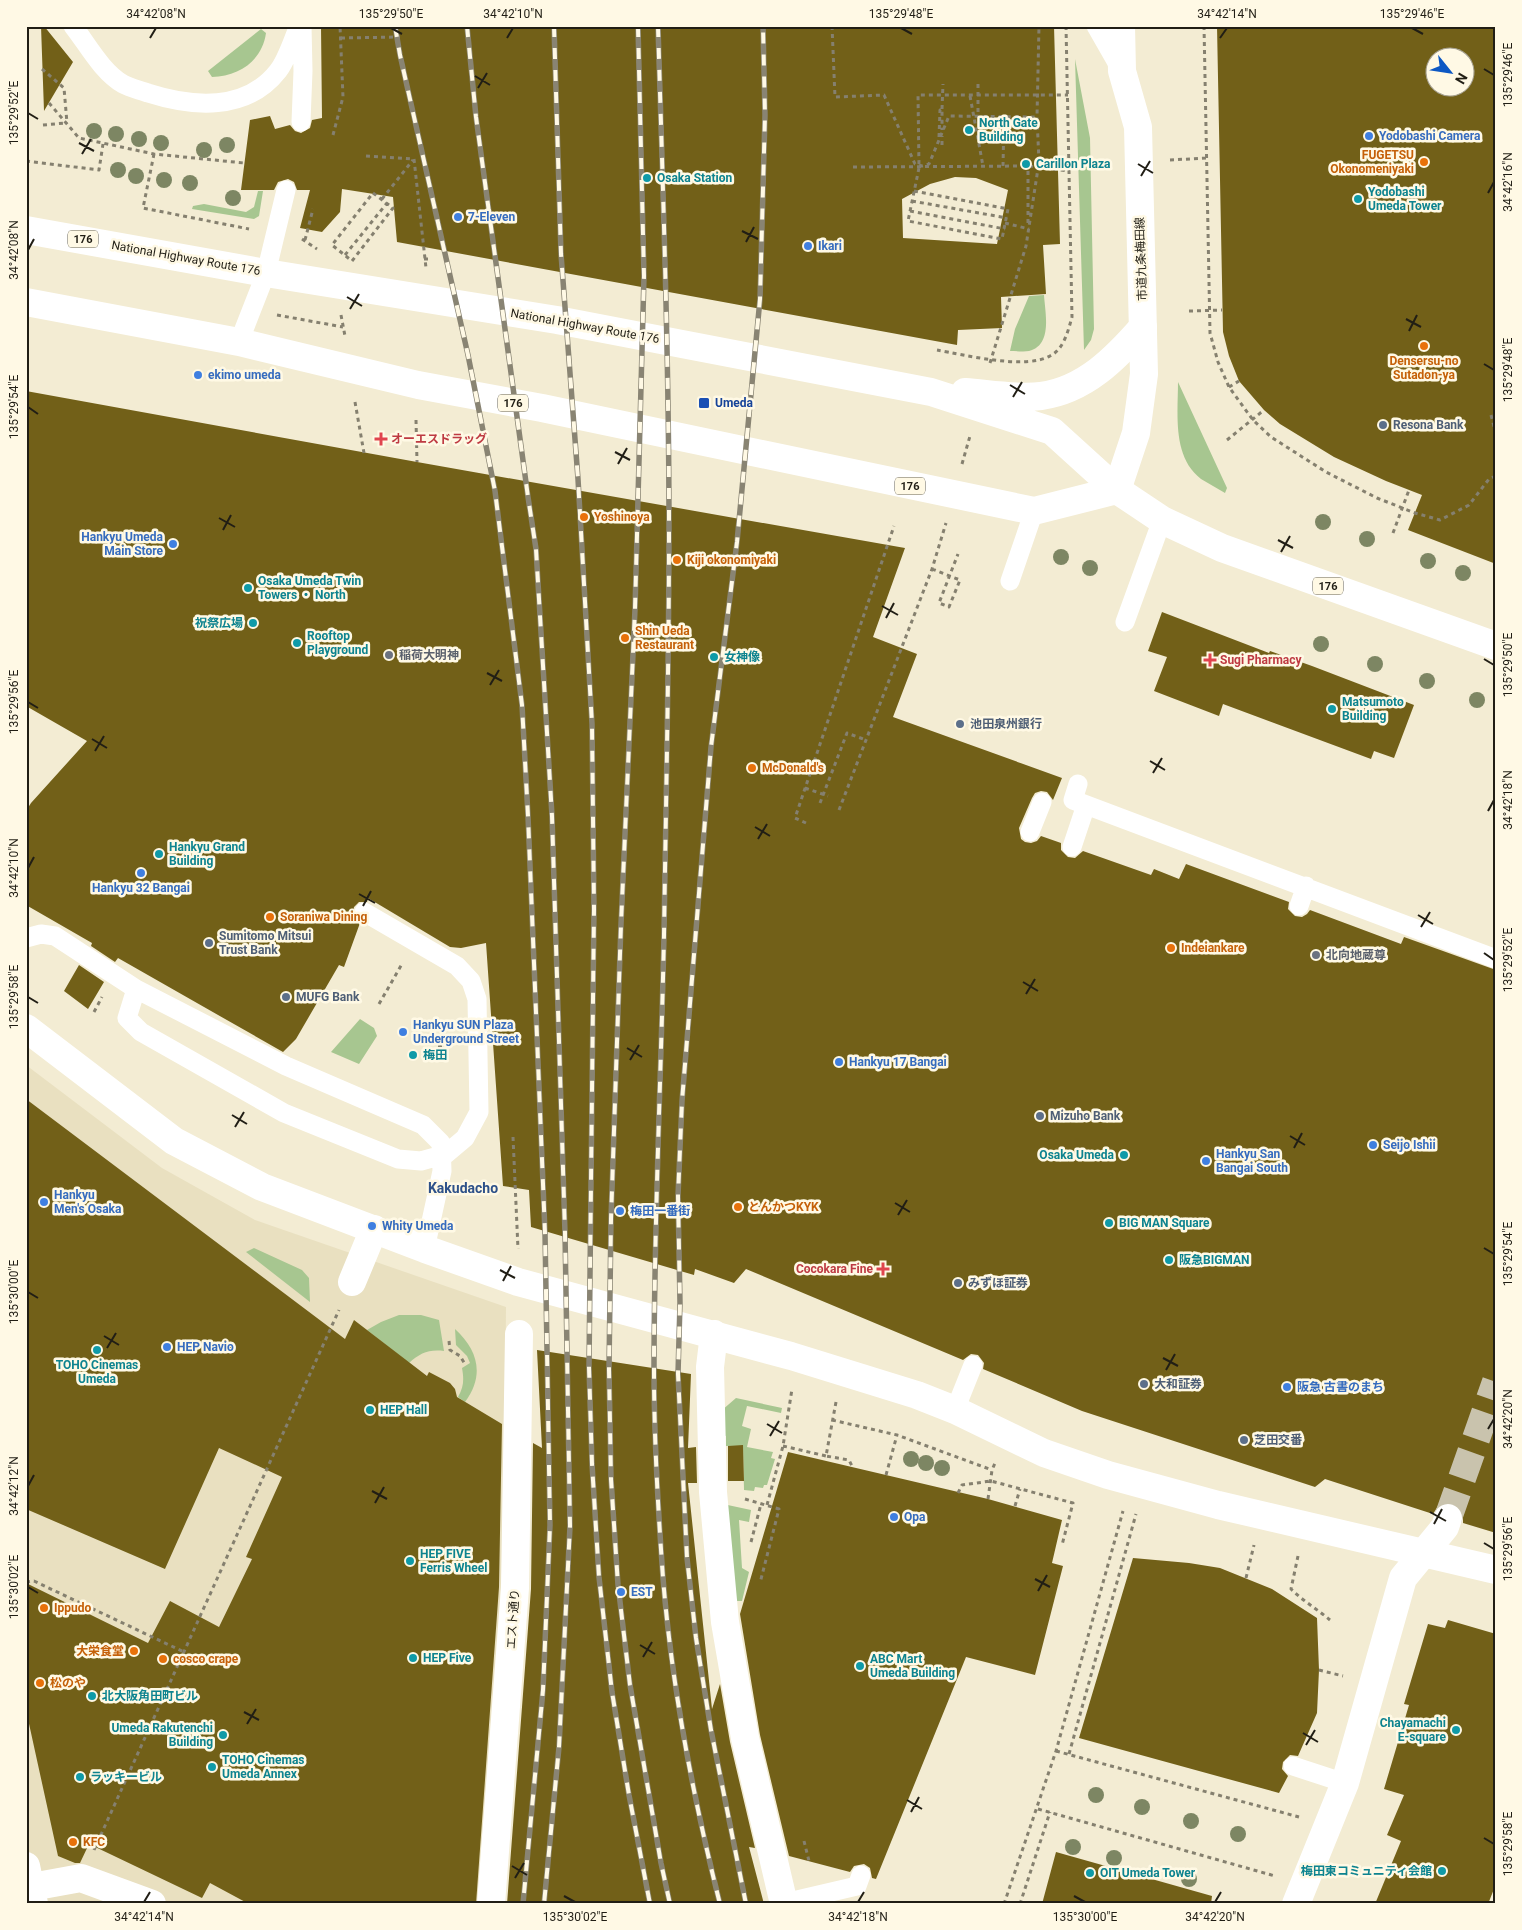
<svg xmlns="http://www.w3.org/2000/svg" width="1522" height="1930" font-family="Roboto,'Noto Sans JP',sans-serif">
<rect width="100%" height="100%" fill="#f3ecd3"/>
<!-- built -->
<path fill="#e9e0c0" d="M26,1065l136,103 93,52 251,87 -2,236 -27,361h-451z"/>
<!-- green -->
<path fill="#a7c690" d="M261,29l5,4c-4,28 -27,43 -54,44l-4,-6z
M1075,59l15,79 4,191 -3,11 -7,10z
M258,191h5l-4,25 -5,3 -62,-10 1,-3 11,-2 42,8 8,-5z
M1044,295c1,17 9,50 -15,56 -5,1 -13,0 -19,0l5,-22 14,-33z
M1178,382l49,106 -2,5c-8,-5 -16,-9 -24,-14 -29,-22 -23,-65 -23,-97z
M360,1019l14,9 3,8 -18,28 -28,-12z
M254,1248l48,22 7,8 1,24 -64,-50z
M399,1315h22l18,5 5,31c-15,-2 -24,2 -35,12l-42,-33 14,-8z
M455,1329c23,21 30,46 10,73l-7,-5c6,-10 6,-18 4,-29l8,-5 -3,-7 -11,-11z
M736,1398l46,10 -1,5 -34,-7 -5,20 9,3 -4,18 26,5 -2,6 4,1 -8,26h-3l-1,3 -8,-1 -1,4 -10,-1 -1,-44h-17v-10l-5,-1v-24z
M723,1504l28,6 -2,12 -10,-2 3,48 7,4 -7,29h-8z"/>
<!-- building -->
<path fill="#726018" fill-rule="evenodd" d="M41,26h3l29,36 -29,49z
M321,26h733l6,218 -17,1 3,49 -45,3 1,31 -44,2 -1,15 -560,-103 -4,-45 -51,-8 -2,23 -18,20 -22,-4 10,-38h-13l-3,-8 -6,-3 -10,3 -4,8h-33l9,-70 20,-4 5,13 15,-4 5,6 6,2 9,-5 2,-8 10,-2zM955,177l21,1 32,12 -11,54 -94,-6 -1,-39 28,-15z
M1217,26h279v538l-88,-34 14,-35 -36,-14 -52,-24 -54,-33 -16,-14 -25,-29 -10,-25 -6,-24zM1434,58h30v30h-30z
M26,391l391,71 488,86 -32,89 44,17 -24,63 169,61 -9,22 -6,-8 -6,-1 -6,2 -3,5 -13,30 2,11 4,3 6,1 6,-2 4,-5 20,7v7l7,7 7,1 8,-7 68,24 3,-6 25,10 7,-15 103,38 -1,7 7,7 7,1 5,-3 3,-4 91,34 3,-7 92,33v563l-33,-10v-8l-3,-7 -8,-5h-8l-6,3 -5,8 -108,-35 -10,8 -233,-76 -99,-42 1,-6 -6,-8 -7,-1 -8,6 -217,-91 -12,14 -39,-14 -1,6 -163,-48 -2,-37 -26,-4 -17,-243 -25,5 -11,-1 -82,-49 -1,4h-8l-5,5 -1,5 2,6 5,5 -16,44 -5,-2 -43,74 -13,13 -165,-94 -3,4 -24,-16 1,-3 -66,-38v-94l5,-8 56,-62 -61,-35z
M1162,612l107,41 1,-2 42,15 102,39 -20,53 -20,-7 -3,8 -148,-55 -4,12 -65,-25 13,-34 -19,-6z
M79,965l25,17 -16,27 -24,-18z
M26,1099l319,240 9,-19 73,56 2,-4 21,11 5,6 2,8 45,27 -3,163 -23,317h-227l-39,-21 -8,15 -113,-54 -9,19h-5l-17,-7 -32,-146v-127l122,60 22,-42 49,26 33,-68 -6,-2 36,-80 -63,-29 -54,121 -139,-60z
M537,1350l154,24 -3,74 8,-1 1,36h-9l24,226 8,-25 10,58 25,106 -6,-1 15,57h-257l24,-315 2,-146 9,5z
M743,1445l1,36h-16v-35z
M788,1452l200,47 74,21 -10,43 11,3 -28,109 -69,-18 -90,222 -4,-1 -2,-10 -6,-4 -10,2 -4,6 -61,-16 -29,-121 -20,-121z
M1133,1558l56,5 31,5 52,21 45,29 2,52 -2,43 -19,43 -8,-1 -7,7 -1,7 6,7 -9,17 -200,-55z
M1448,1620l48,14v250l-8,20h-113l26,-63 -14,-6 17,-40 -20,-6 25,-84 -5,-1 24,-80 17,4z
M1056,1852l156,44 -1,8h-169z"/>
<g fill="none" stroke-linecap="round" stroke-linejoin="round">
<!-- street-tunnel -->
<path stroke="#c9c3ad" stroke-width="28" stroke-dasharray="28 14" stroke-linecap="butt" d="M1448,1518l48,-136"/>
<!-- path -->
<path stroke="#85806f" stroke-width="3" stroke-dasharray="4 4" stroke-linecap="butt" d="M832,26l3,71 49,-2 31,69 7,2 7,-2 20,-48 88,1
M1204,26l6,307 8,29 11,25 24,33 18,17 55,35 51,26 38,15 25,7 29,-15 20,-26 7,-3
M341,38l59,-1
M42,69l22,19 3,35
M978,84v33
M970,96l13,70
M49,103l30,35 75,16 90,9
M942,109l1,-25
M43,125l23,-2
M333,135l10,-38 -3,-71
M939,137l1,-27 2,-1v21
M942,145v-9
M154,154l-11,54 106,21
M366,156l47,3
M414,159l12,109
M1170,160l37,-2
M26,161l73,9 4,-26
M1039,162l19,2 51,-2
M1003,166l1,-47
M853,167l175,-1 41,5
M914,191l94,18 -6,30 -94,-18 11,-53 -1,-73h150
M373,193l20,15 -41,53 -20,-16z
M382,199l31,-39
M912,201l95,17
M910,211l95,18
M1005,223l24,6
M1028,223v-57
M302,239l15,10
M305,240l8,-31
M345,255l42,-52
M424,259h6
M1189,311l33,-1
M277,315l66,12
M341,315l4,21
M937,350c28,5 88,20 113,6 14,-7 18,-25 22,-39l-6,-291
M990,363l36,-117 13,-84 -2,-45 2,-91
M1229,387l10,-6
M355,402l9,51
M1491,415l5,19
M416,420l1,42
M1227,440l37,-30
M962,464l8,-28
M1393,533l16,-43
M932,569l28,11 -11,27 -10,-4 19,-49
M805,788l23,8
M820,803l27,-70 19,7
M839,810l93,-241 14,-46
M806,823l-11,-5 99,-292
M379,1004l23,-40
M94,1012l8,-15
M438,1046h13
M513,1137l5,112
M449,1341l1,9 10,6 5,8
M836,1402l-10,54 23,4 4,8
M832,1420l65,15 95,35
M783,1446l43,10
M886,1475l11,-40
M958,1493l4,-8 29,-4 82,22 -11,42
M745,1499l34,10 -19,74
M988,1499l4,-29 3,-7
M767,1505l16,-59 9,-57
M1015,1506l5,-17
M751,1542l10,-38
M1298,1556l-7,33c12,12 26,20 39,31
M1246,1578l8,-33
M26,1582l8,-1 150,71
M1319,1670l24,6
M1056,1751l243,66
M1069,1754l67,-240
M1038,1809l237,67
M804,1841l5,20 -2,2
M94,1850l245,-540
M1004,1904l52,-153 67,-240
M1020,1904l30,-92"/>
<!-- lane -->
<path stroke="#fff" stroke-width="19" d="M73,26c15,19 29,46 50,58 7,4 17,6 25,9 44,14 98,19 130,-22 9,-11 15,-32 21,-45
M1096,26l24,42
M301,122l2,-51 -1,-45
M239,342l27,-69 20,-83
M1010,581l24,-70
M1125,622l37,-102
M1078,784l-5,16 423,159
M1030,832l12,-30
M1072,847l14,-42
M1299,906l7,-20
M26,938l15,-4 14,2 81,53 150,77 137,59 18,18 1,28 -17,78
M136,989l-9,29 14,14 143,81 114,46 23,2 25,-7 19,-16 14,-26 -2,-113 -6,-18 -14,-15 -93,-54
M955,1410l18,-45
M1293,1766l52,17
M784,1903l73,-17 4,-11"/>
<!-- street -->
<path stroke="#fff" stroke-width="28" d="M352,1282l22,-53
M714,1334l-4,33 3,125 12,130 20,116 39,166
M26,1888l55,-10 71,26
M491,1904l24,-316 4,-254
M1296,1904l49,-121 58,-205 42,-51 3,-9"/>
<!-- secondary -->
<path stroke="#fff" stroke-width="28" d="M26,1028l148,113 88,46 163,62 93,33 273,74 126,39 38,15 89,43 64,22 110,30 278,65"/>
<!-- primary -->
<path stroke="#fff" stroke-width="28" d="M1117,490l19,-57 8,-59 -6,-247 -16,-56 -1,-45
M26,1866l8,38"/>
<!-- highway -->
<path stroke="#fff" stroke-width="28" d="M26,230l240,43 291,47 374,72 121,39 65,59 45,30 60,28 274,98
M26,302l213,40 179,43 124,23 492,103 83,-21
M965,392c25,2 52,7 76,4 44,-6 75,-38 102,-69"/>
<!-- rail casing -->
<g stroke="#898473" stroke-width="5.5">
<path id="rail" d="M395,26l5,29 68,300 27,136 27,214 6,111 17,417 5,292 -7,165 -20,214
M467,26l9,91 52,380 8,52 16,267 13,417 5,293 -11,221 -15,157
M554,26l7,228 17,225 14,245 2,185 -5,458 3,97 7,113 13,115 17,103 21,109
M638,26l6,250 -9,333 -14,315 -10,295 -2,150 2,110 7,106 12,100 31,178 9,41
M658,26c5,167 11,335 11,502 0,135 -3,271 -5,407 -3,145 -10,290 -10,435 0,69 4,139 9,208 9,110 30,219 57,326
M746,1904l-35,-174 -15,-92 -9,-80 -9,-184 2,-71 -2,-107 4,-95 29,-354 26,-205 23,-243 5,-184 -2,-89"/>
</g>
<!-- rail -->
<use href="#rail" stroke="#fff9e5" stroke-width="4" stroke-dasharray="11" stroke-linecap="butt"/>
</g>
<!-- trees -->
<g fill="#7d8663">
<circle cx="94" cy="131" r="8"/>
<circle cx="116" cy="134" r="8"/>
<circle cx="139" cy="139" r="8"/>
<circle cx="161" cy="143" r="8"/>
<circle cx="227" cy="145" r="8"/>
<circle cx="204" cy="150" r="8"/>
<circle cx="118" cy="170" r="8"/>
<circle cx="136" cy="176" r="8"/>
<circle cx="164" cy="180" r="8"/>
<circle cx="190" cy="183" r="8"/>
<circle cx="233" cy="198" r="8"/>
<circle cx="1323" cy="522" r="8"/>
<circle cx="1367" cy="539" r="8"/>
<circle cx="1061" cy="557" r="8"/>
<circle cx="1428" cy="561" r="8"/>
<circle cx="1090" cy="568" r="8"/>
<circle cx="1463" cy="573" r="8"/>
<circle cx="1321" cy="644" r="8"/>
<circle cx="1375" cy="664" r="8"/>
<circle cx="1427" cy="681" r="8"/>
<circle cx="1477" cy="700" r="8"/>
<circle cx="911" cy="1459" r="8"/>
<circle cx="926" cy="1463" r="8"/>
<circle cx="942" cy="1468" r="8"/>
<circle cx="1096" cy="1795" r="8"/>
<circle cx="1142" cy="1807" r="8"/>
<circle cx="1191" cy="1821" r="8"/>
<circle cx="1238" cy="1834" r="8"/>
<circle cx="1073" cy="1847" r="8"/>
<circle cx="1114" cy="1858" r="8"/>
<circle cx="1189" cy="1879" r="8"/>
</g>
<!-- ticks -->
<path fill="none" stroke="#211e15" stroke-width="2" d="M391,28l11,6M901,28l11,6M1412,28l11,6M150,38l6,-10M507,38l6,-10M1220,38l7,-10M1484,69l10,6M475,76l15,9M478,88l9,-15M28,113l10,6M79,143l15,8M82,154l9,-15M1138,164l15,9M1141,176l9,-15M1488,193l6,-11M742,231l16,8M746,242l8,-15M28,250l6,-11M347,297l15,9M350,309l9,-15M1406,319l15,8M1409,331l8,-16M1484,364l10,6M1010,385l15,9M1013,397l9,-15M28,407l10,7M615,452l15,8M618,464l9,-16M219,518l16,9M223,530l8,-15M1278,540l15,8M1281,552l9,-16M882,606l16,9M886,618l8,-15M1484,659l10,6M487,673l15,8M490,685l9,-15M28,702l10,6M92,739l15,9M95,751l9,-15M1150,761l15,9M1153,773l9,-15M1488,811l6,-11M755,827l15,9M758,839l9,-15M28,868l6,-11M359,894l16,9M363,906l8,-15M1418,915l15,9M1421,927l9,-15M1484,953l10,7M1023,982l15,9M1026,994l9,-15M28,997l10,6M627,1048l15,9M630,1060l9,-15M232,1115l15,9M235,1127l9,-15M1290,1136l15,9M1294,1148l8,-15M895,1203l15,9M898,1215l9,-15M1484,1248l10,6M500,1270l15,8M503,1281l8,-15M28,1292l10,6M104,1336l15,9M107,1348l9,-15M1163,1358l15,8M1166,1370l9,-16M767,1424l15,9M1488,1429l6,-10M770,1436l9,-15M28,1486l6,-11M372,1491l15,8M375,1503l9,-16M1430,1512l16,9M1434,1524l8,-15M1484,1543l10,6M1035,1579l15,8M28,1587l10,6M1038,1591l9,-16M640,1645l15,9M643,1657l9,-15M244,1712l15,8M247,1724l9,-15M1303,1733l15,9M1306,1745l9,-15M907,1800l15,9M911,1812l8,-15M1484,1838l10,6M512,1866l15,9M515,1878l9,-15M564,1896l11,6M1074,1896l11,6M144,1902l6,-10M858,1902l6,-10M1215,1902l6,-10"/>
<!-- markers -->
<g fill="#0f9aa8" stroke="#fff9e5" stroke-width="2">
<circle cx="969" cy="130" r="5"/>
<circle cx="1026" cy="164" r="5"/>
<circle cx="647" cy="178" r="5"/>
<circle cx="1358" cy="199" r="5"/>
<circle cx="248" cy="588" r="5"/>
<circle cx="253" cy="623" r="5"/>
<circle cx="297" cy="643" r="5"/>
<circle cx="714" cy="657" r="5"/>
<circle cx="1332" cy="709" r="5"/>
<circle cx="159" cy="854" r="5"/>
<circle cx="413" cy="1055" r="5"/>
<circle cx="1124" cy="1155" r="5"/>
<circle cx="1109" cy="1223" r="5"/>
<circle cx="1169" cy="1260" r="5"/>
<circle cx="97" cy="1350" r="5"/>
<circle cx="370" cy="1410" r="5"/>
<circle cx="410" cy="1561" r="5"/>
<circle cx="413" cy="1658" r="5"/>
<circle cx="860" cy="1666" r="5"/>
<circle cx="92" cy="1696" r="5"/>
<circle cx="1456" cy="1730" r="5"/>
<circle cx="223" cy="1735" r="5"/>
<circle cx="212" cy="1767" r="5"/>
<circle cx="80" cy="1777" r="5"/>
<circle cx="1442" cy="1871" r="5"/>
<circle cx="1090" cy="1873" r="5"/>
</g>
<g fill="#3f7fe0" stroke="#fff9e5" stroke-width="2">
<circle cx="1369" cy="136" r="5"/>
<circle cx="458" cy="217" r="5"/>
<circle cx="808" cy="246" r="5"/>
<circle cx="198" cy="375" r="5"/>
<circle cx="173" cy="544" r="5"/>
<circle cx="141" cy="873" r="5"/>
<circle cx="403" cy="1032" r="5"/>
<circle cx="839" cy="1062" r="5"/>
<circle cx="1373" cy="1145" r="5"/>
<circle cx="1206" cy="1161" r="5"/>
<circle cx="44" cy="1202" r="5"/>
<circle cx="620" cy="1211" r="5"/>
<circle cx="372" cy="1226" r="5"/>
<circle cx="167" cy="1347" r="5"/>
<circle cx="1287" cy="1387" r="5"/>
<circle cx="894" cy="1517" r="5"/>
<circle cx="621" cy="1592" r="5"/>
</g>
<g fill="#e8710a" stroke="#fff9e5" stroke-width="2">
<circle cx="1424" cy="162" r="5"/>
<circle cx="1424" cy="346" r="5"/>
<circle cx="584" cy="517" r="5"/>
<circle cx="677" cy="560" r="5"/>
<circle cx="625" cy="638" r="5"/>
<circle cx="752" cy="768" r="5"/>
<circle cx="270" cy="917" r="5"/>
<circle cx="1171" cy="948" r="5"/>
<circle cx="738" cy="1207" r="5"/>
<circle cx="44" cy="1608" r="5"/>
<circle cx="134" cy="1651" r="5"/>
<circle cx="163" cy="1659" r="5"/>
<circle cx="40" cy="1683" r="5"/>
<circle cx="73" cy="1842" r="5"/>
</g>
<rect fill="#1a4fb4" stroke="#fff9e5" stroke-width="2" x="698" y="397" width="12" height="12" rx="2.5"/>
<g fill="#5c6f8a" stroke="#fff9e5" stroke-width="2">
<circle cx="1383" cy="425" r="5"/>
<circle cx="960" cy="724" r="5"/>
<circle cx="209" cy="943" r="5"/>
<circle cx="286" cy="997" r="5"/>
<circle cx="1040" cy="1116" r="5"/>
<circle cx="958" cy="1283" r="5"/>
<circle cx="1144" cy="1384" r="5"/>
<circle cx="1244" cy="1440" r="5"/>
</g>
<g fill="#e0444e" stroke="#fff9e5" stroke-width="2">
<path d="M378.5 431.5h5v5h5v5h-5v5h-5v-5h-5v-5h5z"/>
<path d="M1207.5 652.5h5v5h5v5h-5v5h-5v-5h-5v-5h5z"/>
<path d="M880.5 1261.5h5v5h5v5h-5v5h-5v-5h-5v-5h5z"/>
</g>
<g fill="#6b7280" stroke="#fff9e5" stroke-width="2">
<circle cx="389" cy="655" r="5"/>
<circle cx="1316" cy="955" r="5"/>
</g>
<g text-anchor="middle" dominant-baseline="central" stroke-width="5" stroke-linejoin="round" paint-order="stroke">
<!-- shield labels -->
<g fill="#fff9e5" stroke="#646053" stroke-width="1">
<rect x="68" y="230.5" width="30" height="17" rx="4"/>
<rect x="498" y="394.5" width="30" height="17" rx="4"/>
<rect x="895" y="477.5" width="30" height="17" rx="4"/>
<rect x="1313" y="577.5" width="30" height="17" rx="4"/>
</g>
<g font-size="11" font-weight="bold" fill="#211e15">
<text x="83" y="239">176</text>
<text x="513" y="403">176</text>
<text x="910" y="486">176</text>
<text x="1328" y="586">176</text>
</g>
<!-- culture labels -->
<g font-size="12" font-weight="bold" fill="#0d838f" stroke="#fff9e5" text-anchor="start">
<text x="979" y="123">North Gate<tspan x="979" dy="14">Building</tspan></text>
<text x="1036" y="164">Carillon Plaza</text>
<text x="657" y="178">Osaka Station</text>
<text x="1368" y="192">Yodobashi<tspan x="1368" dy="14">Umeda Tower</tspan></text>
<text x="258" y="581">Osaka Umeda Twin<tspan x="258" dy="14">Towers ・ North</tspan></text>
<text x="243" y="623" text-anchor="end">祝祭広場</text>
<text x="307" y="636">Rooftop<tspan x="307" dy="14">Playground</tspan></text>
<text x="724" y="657">女神像</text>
<text x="1342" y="702">Matsumoto<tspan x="1342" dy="14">Building</tspan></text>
<text x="169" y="847">Hankyu Grand<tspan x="169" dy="14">Building</tspan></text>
<text x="423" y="1055">梅田</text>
<text x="1114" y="1155" text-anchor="end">Osaka Umeda</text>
<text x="1119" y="1223">BIG MAN Square</text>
<text x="1179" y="1260">阪急BIGMAN</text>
<text x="97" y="1365" text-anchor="middle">TOHO Cinemas<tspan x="97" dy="14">Umeda</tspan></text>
<text x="380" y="1410">HEP Hall</text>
<text x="420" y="1554">HEP FIVE<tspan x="420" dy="14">Ferris Wheel</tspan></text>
<text x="423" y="1658">HEP Five</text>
<text x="870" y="1659">ABC Mart<tspan x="870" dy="14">Umeda Building</tspan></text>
<text x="102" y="1696">北大阪角田町ビル</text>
<text x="1446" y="1723" text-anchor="end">Chayamachi<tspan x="1446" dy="14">E-square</tspan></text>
<text x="213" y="1728" text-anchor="end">Umeda Rakutenchi<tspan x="213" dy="14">Building</tspan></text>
<text x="222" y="1760">TOHO Cinemas<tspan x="222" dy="14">Umeda Annex</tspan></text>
<text x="90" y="1777">ラッキービル</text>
<text x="1432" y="1871" text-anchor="end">梅田東コミュニティ会館</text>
<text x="1100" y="1873">OIT Umeda Tower</text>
</g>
<!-- shop labels -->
<g font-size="12" font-weight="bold" fill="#366cbe" stroke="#fff9e5" text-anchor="start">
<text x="1379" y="136">Yodobashi Camera</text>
<text x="468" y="217">7-Eleven</text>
<text x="818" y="246">Ikari</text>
<text x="208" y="375">ekimo umeda</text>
<text x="163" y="537" text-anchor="end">Hankyu Umeda<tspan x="163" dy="14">Main Store</tspan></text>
<text x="141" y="888" text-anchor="middle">Hankyu 32 Bangai</text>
<text x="413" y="1025">Hankyu SUN Plaza<tspan x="413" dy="14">Underground Street</tspan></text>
<text x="849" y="1062">Hankyu 17 Bangai</text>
<text x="1383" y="1145">Seijo Ishii</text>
<text x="1216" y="1154">Hankyu San<tspan x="1216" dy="14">Bangai South</tspan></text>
<text x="54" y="1195">Hankyu<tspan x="54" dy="14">Men's Osaka</tspan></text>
<text x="630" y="1211">梅田一番街</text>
<text x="382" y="1226">Whity Umeda</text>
<text x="177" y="1347">HEP Navio</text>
<text x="1297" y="1387">阪急 古書のまち</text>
<text x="904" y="1517">Opa</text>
<text x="631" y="1592">EST</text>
</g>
<!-- food labels -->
<g font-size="12" font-weight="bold" fill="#c56008" stroke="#fff9e5" text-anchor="start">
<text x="1414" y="155" text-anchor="end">FUGETSU<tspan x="1414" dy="14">Okonomeniyaki</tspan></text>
<text x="1424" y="361" text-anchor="middle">Densersu-no<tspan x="1424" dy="14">Sutadon-ya</tspan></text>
<text x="594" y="517">Yoshinoya</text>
<text x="687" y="560">Kiji okonomiyaki</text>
<text x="635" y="631">Shin Ueda<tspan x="635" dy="14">Restaurant</tspan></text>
<text x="762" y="768">McDonald's</text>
<text x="280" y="917">Soraniwa Dining</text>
<text x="1181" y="948">Indeiankare</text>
<text x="748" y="1207">とんかつKYK</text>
<text x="54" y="1608">Ippudo</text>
<text x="124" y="1651" text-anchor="end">大栄食堂</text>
<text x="173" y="1659">cosco crape</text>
<text x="50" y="1683">松のや</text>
<text x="83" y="1842">KFC</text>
</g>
<!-- street labels -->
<g font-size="12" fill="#211e15" stroke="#fff9e5">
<text transform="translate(186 258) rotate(10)">National Highway Route 176</text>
<text transform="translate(1141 259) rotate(-92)">市道九条梅田線</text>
<text transform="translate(585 326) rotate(10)">National Highway Route 176</text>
<text transform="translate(513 1619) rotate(-86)">エスト通り</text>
</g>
<!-- transit labels -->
<g font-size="12" font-weight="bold" fill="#164399" stroke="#fff9e5" text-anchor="start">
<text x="715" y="403">Umeda</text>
</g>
<!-- service labels -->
<g font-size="12" font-weight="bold" fill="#4e5e75" stroke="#fff9e5" text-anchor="start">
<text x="1393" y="425">Resona Bank</text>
<text x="970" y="724">池田泉州銀行</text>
<text x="219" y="936">Sumitomo Mitsui<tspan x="219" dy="14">Trust Bank</tspan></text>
<text x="296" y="997">MUFG Bank</text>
<text x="1050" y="1116">Mizuho Bank</text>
<text x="968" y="1283">みずほ証券</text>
<text x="1154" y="1384">大和証券</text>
<text x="1254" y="1440">芝田交番</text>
</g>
<!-- health labels -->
<g font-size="12" font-weight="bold" fill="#be3a42" stroke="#fff9e5" text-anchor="start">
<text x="391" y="439">オーエスドラッグ</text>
<text x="1220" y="660">Sugi Pharmacy</text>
<text x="873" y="1269" text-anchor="end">Cocokara Fine</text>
</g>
<!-- worship labels -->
<g font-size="12" font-weight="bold" fill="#5b616d" stroke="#fff9e5" text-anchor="start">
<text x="399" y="655">稲荷大明神</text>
<text x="1326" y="955">北向地蔵尊</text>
</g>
<!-- neighbourhood labels -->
<g font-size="14" font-weight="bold" fill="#2e5189" stroke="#fff9e5">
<text x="463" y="1188">Kakudacho</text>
</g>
</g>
<!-- border -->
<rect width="1522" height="1930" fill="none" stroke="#fff9e5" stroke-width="55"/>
<!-- north arrow -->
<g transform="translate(1450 72) rotate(120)"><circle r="24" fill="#fff9e5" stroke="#a6a192"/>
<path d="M0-4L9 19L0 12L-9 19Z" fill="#0d58c3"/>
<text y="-8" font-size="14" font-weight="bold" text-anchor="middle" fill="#211e15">N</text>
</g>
<rect x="28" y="28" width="1466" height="1874" fill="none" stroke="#211e15" stroke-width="2"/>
<g font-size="12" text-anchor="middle" fill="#211e15">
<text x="156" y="18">34°42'08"N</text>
<text x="391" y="18">135°29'50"E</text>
<text x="513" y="18">34°42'10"N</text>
<text x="901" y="18">135°29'48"E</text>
<text x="1227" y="18">34°42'14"N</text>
<text x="1412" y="18">135°29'46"E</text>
<text transform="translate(1508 75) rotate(-90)" y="4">135°29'46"E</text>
<text transform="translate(14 113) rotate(-90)" y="4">135°29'52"E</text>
<text transform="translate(1508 182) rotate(-90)" y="4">34°42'16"N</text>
<text transform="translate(14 250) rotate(-90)" y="4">34°42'08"N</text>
<text transform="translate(1508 370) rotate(-90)" y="4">135°29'48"E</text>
<text transform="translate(14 407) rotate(-90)" y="4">135°29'54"E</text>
<text transform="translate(1508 665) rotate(-90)" y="4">135°29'50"E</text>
<text transform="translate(14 702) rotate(-90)" y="4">135°29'56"E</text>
<text transform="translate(1508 800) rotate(-90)" y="4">34°42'18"N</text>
<text transform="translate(14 868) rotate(-90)" y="4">34°42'10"N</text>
<text transform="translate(1508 960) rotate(-90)" y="4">135°29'52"E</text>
<text transform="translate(14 997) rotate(-90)" y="4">135°29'58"E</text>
<text transform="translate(1508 1254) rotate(-90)" y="4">135°29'54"E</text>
<text transform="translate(14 1292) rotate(-90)" y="4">135°30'00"E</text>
<text transform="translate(1508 1419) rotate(-90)" y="4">34°42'20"N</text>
<text transform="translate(14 1486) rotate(-90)" y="4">34°42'12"N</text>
<text transform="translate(1508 1549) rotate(-90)" y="4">135°29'56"E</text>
<text transform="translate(14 1587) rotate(-90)" y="4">135°30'02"E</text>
<text transform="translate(1508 1844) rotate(-90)" y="4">135°29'58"E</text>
<text x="144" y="1921">34°42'14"N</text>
<text x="575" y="1921">135°30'02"E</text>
<text x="858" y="1921">34°42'18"N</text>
<text x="1085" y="1921">135°30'00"E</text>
<text x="1215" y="1921">34°42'20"N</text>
</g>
</svg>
